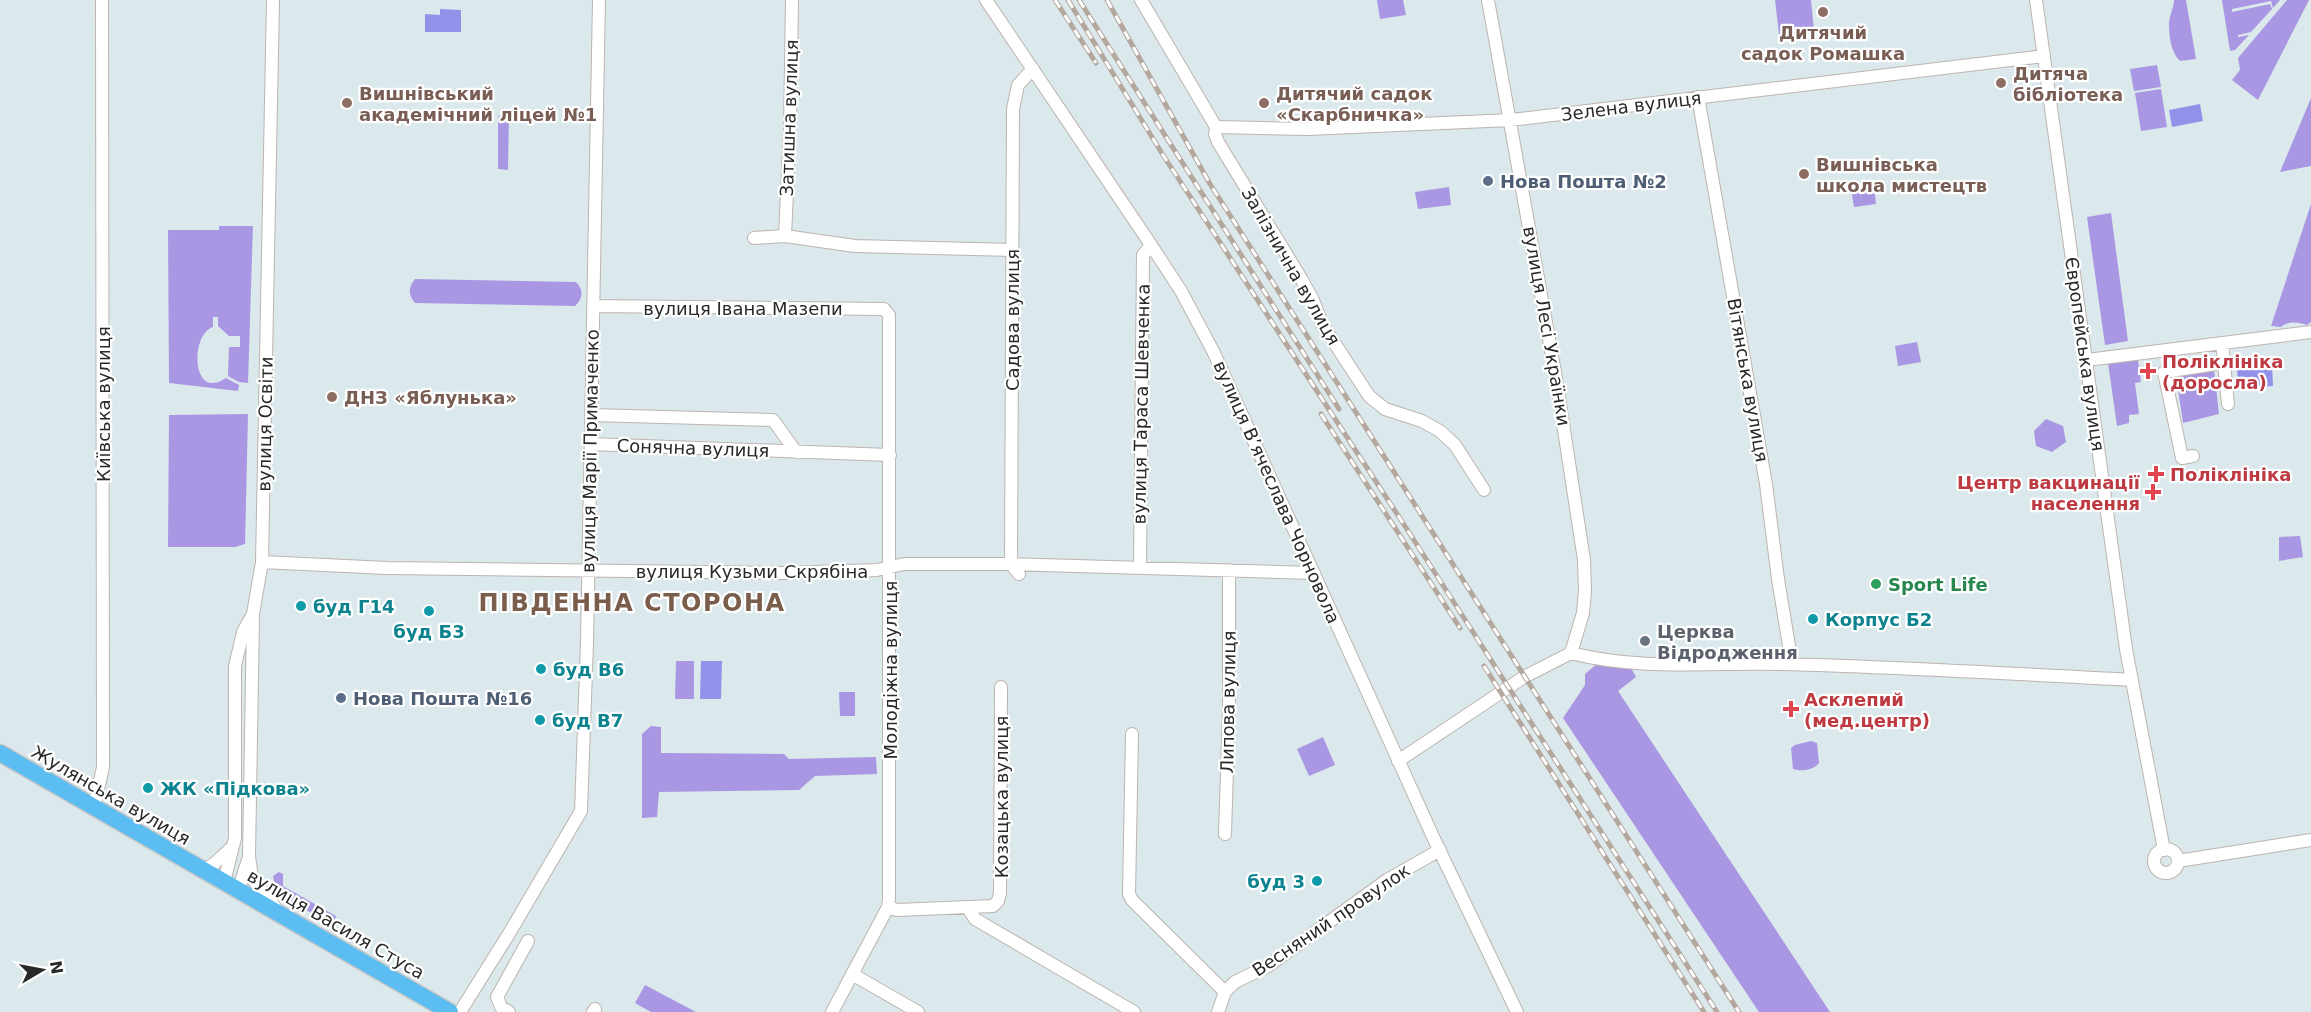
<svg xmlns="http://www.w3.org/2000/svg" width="2311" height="1012" font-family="'DejaVu Sans',sans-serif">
<rect width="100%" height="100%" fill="#dbe9ec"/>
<!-- green -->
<path fill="#a997e3" d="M1377,0h26l3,15 -26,4z
M1775,0h36l3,30 -35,4z
M2174,0h12l10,59 -16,2c-9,-8 -11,-25 -11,-37 0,-8 5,-16 5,-24z
M2222,0h58l-7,8 -2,-7 -39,8v3l38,-8 2,5 -21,23 -13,3v2l11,-2 -14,15 -5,1z
M2287,0h22l-51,100 -26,-20 8,-10 -2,-12z
M2157,65l4,22 -27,4 -4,-22z
M2161,89l6,38 -26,4 -6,-38z
M2311,98v68l-31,6z
M498,116h11l-1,54 -10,-1z
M1874,186l2,18 -22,3 -3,-18z
M1449,187l2,18 -33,4 -3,-17z
M2311,204v118l-4,3c-9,-3 -19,-4 -26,2l-10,-1z
M2111,213l17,128 -23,4 -18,-128z
M219,226h34l-5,157 -9,-1 -11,-6 1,-29h11v-11h-11l-11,-10v-9h-5v10c-23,7 -22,75 13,51l13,7 -1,6 -69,-8 -1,-153h51z
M415,279l161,3c8,8 7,17 -1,24l-160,-3c-7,-8 -7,-16 0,-24z
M1917,342l4,20 -23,4 -3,-20z
M2138,360l3,22 -6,1 4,31 -10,1v8l-12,3 -9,-63z
M2214,369l5,45 -36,9 -7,-47z
M248,414l-3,130 -10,3h-67l1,-132z
M2046,419l17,7 3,16 -14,10 -16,-6 -2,-15z
M2300,536l3,21 -24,4v-24z
M676,661h18v38h-19z
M1598,663l32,3 6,11 -18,14 212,321h-71l-196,-294 22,-33v-11z
M839,692h16v24h-15z
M651,726l10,1v26l123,1 5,5 87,-2 1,17 -62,2 -16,14 -140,2 -2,25 -15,1v-84z
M1323,737l12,28 -26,11 -12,-27z
M1811,741l6,2 2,20c-5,7 -18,9 -26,6l-2,-21 4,-3z
M279,872l4,2v12l53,30 -3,8 -56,-29 -4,-19z
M645,985l51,27h-45l-16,-9z"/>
<!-- pitch -->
<path fill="#9392ea" d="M440,9l21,1v22h-36v-18l15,1z
M2200,104l3,17 -31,6 -3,-17z
M2272,365l1,21 -35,2 -1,-22z
M701,661h21l-1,38h-21z"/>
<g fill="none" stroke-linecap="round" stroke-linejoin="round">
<!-- minor casing -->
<g stroke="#bdb4af" stroke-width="14">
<path id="minor" d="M986,0l165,245 30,46 32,60 221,488 83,173
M1141,0l75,127 -1,7 3,8 84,138 11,20 9,24 47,72 16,13 37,12 18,10 15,14 29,45
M1488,0l68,378 28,182 1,31 -2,22 -12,40
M2036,0l90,649 38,201
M1698,97l68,387 12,95 14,85
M1216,127l92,2 203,-9 533,-64
M785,236l5,-108 2,-128
M754,238l31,-2 70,10 158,4
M593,306l291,3 5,6v584l-1,8 -56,105
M2222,343l6,61
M2087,360l224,-28
M591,415l182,5 23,32
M590,444l300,11
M2193,456l-11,2 -18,-86 59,-9
M262,562l125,6 395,5 95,-3 27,-6h107l303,9
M1140,568l3,-313 8,-10
M1019,574l-8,-10 2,-455 5,-24 15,-16
M253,618l-4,238 3,22 23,29
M1132,734l-3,160 3,6 93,92
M1398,761l126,-84 47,-24c69,18 142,9 212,11 117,3 233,10 349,16
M94,807l9,-40 -1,-767
M1225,834l4,-126v-138
M2154 861a12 12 0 1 1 24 0a12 12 0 1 1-24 0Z
M2178,861l133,-21
M203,871l12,-8 17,-16
M224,882l11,-44v-172l8,-34 10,-18 9,-52 11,-562
M238,891l10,-31
M888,907l9,3 96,-4 5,-5 2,-8 1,-206
M968,908l7,11 159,93
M852,974l66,38
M460,1012l50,-80 71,-121 6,-168 12,-643
M509,1012l-8,-5 -4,-10 31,-56
M593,1012l2,-3
M1218,1012l7,-20 10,-10 33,-16 119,-86 53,-30"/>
</g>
<!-- major casing -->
<g stroke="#c7c7c7" stroke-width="19">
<path id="major" d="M0,753l450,259"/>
</g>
<!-- minor -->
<use href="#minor" stroke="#fff" stroke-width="12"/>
<!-- major -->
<use href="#major" stroke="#5bbdf1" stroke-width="16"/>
<!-- rail casing -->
<g stroke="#b4a79e" stroke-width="5">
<path id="rail" d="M1055,0l41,63
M1068,0l95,155 238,365 316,492
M1079,0l260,409
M1107,0l103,184 529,828
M1321,414l139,214
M1484,666l220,346"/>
</g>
<!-- rail -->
<use href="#rail" stroke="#fff" stroke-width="3" stroke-dasharray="9" stroke-linecap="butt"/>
</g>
<!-- markers -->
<g fill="#8d6e63" stroke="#fff" stroke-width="2">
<circle cx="1823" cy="12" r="6"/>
<circle cx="2001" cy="83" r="6"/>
<circle cx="347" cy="103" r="6"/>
<circle cx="1264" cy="103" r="6"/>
<circle cx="1804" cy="174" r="6"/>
<circle cx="332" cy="397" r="6"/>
</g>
<g fill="#5c6f8a" stroke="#fff" stroke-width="2">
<circle cx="1488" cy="181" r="6"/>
<circle cx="341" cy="698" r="6"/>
</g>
<g fill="#e0444e" stroke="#fff" stroke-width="2">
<path d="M2145 362h6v6h6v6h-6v6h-6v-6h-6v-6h6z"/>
<path d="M2153 465h6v6h6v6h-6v6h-6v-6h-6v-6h6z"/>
<path d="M2150 483h6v6h6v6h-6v6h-6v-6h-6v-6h6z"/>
<path d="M1788 700h6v6h6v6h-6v6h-6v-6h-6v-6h6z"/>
</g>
<circle fill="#2e9e5b" stroke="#fff" stroke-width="2" cx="1876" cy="584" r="6"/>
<g fill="#0f9aa8" stroke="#fff" stroke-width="2">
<circle cx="301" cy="606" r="6"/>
<circle cx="429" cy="611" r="6"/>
<circle cx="1813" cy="619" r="6"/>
<circle cx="541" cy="669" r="6"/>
<circle cx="540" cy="720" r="6"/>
<circle cx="148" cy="788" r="6"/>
<circle cx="1317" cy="881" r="6"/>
</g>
<circle fill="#6b7280" stroke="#fff" stroke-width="2" cx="1645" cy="641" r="6"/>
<g text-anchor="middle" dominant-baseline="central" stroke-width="4.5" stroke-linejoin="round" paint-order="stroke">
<!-- education labels -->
<g font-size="18" font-weight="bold" fill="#785e54" stroke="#fff" text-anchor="start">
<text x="1823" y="32" text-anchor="middle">Дитячий<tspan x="1823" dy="21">садок Ромашка</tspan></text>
<text x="2013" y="73">Дитяча<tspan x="2013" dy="21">бібліотека</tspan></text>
<text x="359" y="93">Вишнівський<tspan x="359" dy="21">академічний ліцей №1</tspan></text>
<text x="1276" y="93">Дитячий садок<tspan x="1276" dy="21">«Скарбничка»</tspan></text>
<text x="1816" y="164">Вишнівська<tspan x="1816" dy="21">школа мистецтв</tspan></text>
<text x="344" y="397">ДНЗ «Яблунька»</text>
</g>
<!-- street labels -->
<g font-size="18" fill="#292929" stroke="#fff">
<text transform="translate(1631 106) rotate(-7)">Зелена вулиця</text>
<text transform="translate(789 118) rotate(-88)">Затишна вулиця</text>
<text transform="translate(1291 266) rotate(60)">Залізнична вулиця</text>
<text x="743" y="308">вулиця Івана Мазепи</text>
<text transform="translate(1012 320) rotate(-90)">Садова вулиця</text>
<text transform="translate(1547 326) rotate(80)">вулиця Лесі Українки</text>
<text transform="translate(2085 354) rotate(82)">Європейська вулиця</text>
<text transform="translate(1748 380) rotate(80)">Вітянська вулиця</text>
<text transform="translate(103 404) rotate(-90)">Київська вулиця</text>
<text transform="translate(1141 404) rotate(-89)">вулиця Тараса Шевченка</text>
<text transform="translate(265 424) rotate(-89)">вулиця Освіти</text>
<text transform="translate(693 448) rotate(2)">Сонячна вулиця</text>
<text transform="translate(590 451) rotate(-89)">вулиця Марії Примаченко</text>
<text transform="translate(1277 492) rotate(66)">вулиця Вʼячеслава Чорновола</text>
<text x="752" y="571">вулиця Кузьми Скрябіна</text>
<text transform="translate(890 670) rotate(-90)">Молодіжна вулиця</text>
<text transform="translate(1228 702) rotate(-89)">Липова вулиця</text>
<text transform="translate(111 795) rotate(30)">Жулянська вулиця</text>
<text transform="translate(1001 797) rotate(-90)">Козацька вулиця</text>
<text transform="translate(1331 920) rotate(-34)">Весняний провулок</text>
<text transform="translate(336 924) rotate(30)">вулиця Василя Стуса</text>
</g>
<!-- service labels -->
<g font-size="18" font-weight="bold" fill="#4e5e75" stroke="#fff" text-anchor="start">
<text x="1500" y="181">Нова Пошта №2</text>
<text x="353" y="698">Нова Пошта №16</text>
</g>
<!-- health labels -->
<g font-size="18" font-weight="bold" fill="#be3a42" stroke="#fff" text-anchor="start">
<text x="2162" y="361">Поліклініка<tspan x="2162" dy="21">(доросла)</tspan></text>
<text x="2170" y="474">Поліклініка</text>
<text x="2140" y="482" text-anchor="end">Центр вакцинації<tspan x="2140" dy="21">населення</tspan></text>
<text x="1804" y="699">Асклепий<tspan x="1804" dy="21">(мед.центр)</tspan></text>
</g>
<!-- leisure labels -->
<g font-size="18" font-weight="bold" fill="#27864d" stroke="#fff" text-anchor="start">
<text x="1888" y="584">Sport Life</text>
</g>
<!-- culture labels -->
<g font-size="18" font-weight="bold" fill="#0d838f" stroke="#fff" text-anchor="start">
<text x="313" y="606">буд Г14</text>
<text x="1825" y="619">Корпус Б2</text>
<text x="429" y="631" text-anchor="middle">буд Б3</text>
<text x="553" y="669">буд В6</text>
<text x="552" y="720">буд В7</text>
<text x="160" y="788">ЖК «Підкова»</text>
<text x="1305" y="881" text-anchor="end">буд 3</text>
</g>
<!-- worship labels -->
<g font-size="18" font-weight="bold" fill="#5b616d" stroke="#fff" text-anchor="start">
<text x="1657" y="631">Церква<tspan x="1657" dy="21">Відродження</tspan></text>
</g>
<!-- district labels -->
<g font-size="24" font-weight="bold" letter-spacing="1.5" fill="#7a5d4a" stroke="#fff">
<text x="632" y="603">ПІВДЕННА СТОРОНА</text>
</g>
</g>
<!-- north arrow -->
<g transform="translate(42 970) rotate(80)" stroke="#ffffff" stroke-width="4.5" paint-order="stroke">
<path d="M0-4.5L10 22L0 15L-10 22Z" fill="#292929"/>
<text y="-9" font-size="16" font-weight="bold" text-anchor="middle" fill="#292929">N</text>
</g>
</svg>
